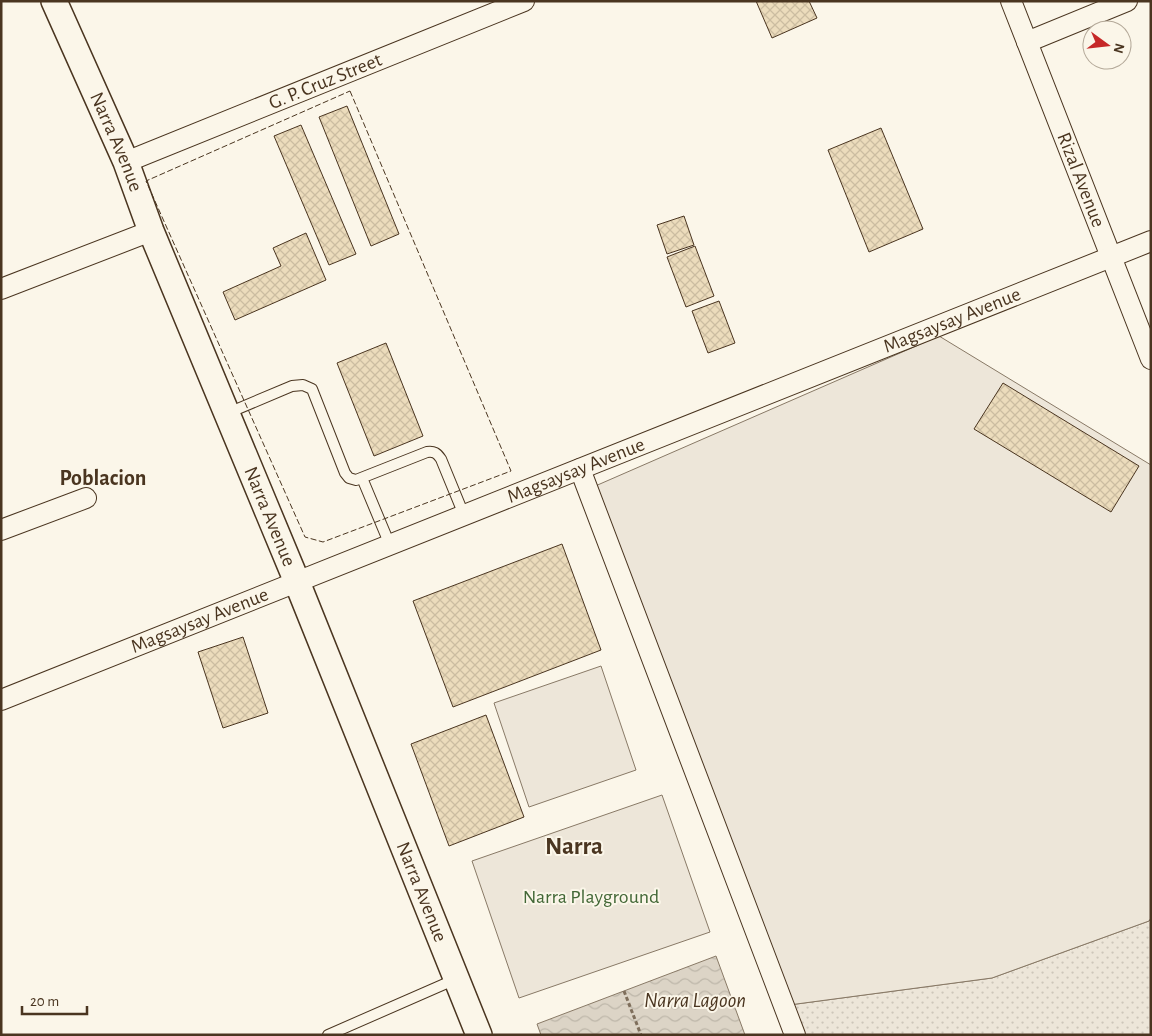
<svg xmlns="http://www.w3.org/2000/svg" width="1152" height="1036" font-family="'Alegreya Sans',sans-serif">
<defs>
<pattern id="grass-dots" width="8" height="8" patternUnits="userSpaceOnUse" patternTransform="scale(1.25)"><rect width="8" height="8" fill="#ede6d9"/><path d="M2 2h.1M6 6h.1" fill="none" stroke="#cdc6ba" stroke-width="1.8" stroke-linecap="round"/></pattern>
<pattern id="water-waves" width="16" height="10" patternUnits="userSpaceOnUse" patternTransform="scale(1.25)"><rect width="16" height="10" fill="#dcd4c6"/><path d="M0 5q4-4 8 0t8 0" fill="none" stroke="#beb7aa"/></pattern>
<pattern id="building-cross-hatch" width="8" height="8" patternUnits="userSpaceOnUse" patternTransform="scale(1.25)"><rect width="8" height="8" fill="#ecdcbc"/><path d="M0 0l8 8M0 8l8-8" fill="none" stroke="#ccbda1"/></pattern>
</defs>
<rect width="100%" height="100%" fill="#fbf6e9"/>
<!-- grass -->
<path fill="url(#grass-dots)" stroke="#887966" d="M1151,918v117h-349l-13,-30 203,-27 157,-57z"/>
<!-- green -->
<path fill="#ede6d9" stroke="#887966" d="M939,336l212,129v453l-2,3 -157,57 -203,27 -196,-518z
M601,666l35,104 -107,37 -35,-104z
M662,795l48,137 -191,66 -47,-137z"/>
<!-- water -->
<path fill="url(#water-waves)" stroke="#887966" d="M716,956l29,79h-204l-4,-11z"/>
<!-- building -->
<path fill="url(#building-cross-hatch)" stroke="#4a3520" d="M756,1h53l8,17 -45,20z
M347,106l52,128 -28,12 -52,-129z
M301,125l55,129 -27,11 -55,-129z
M881,128l42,101 -54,23 -41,-102z
M684,216l10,29 -27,9 -10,-29z
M306,233l20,47 -91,40 -12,-28 58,-26 -8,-18z
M695,246l19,50 -28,11 -19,-50z
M719,301l16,42 -27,10 -16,-42z
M386,343l37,93 -49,20 -37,-93z
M1003,383l136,83 -28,46 -137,-83z
M562,544l39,106 -148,57 -40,-106z
M243,637l25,76 -45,15 -25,-76z
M486,715l38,102 -75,29 -38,-102z"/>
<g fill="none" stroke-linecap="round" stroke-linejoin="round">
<!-- service casing -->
<g stroke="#4a3520" stroke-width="12">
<path id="service" d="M228,413l64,-27 11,-1 9,4 33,84 4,5 7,2 71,-28c7,-1 10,1 14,7l23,56
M362,478l28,67
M328,1035l128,-56"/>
</g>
<!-- minor casing -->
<g stroke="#4a3520" stroke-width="22">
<g id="minor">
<path id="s1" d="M1011,1l140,358"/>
<path d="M1027,42l100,-41"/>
<path id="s2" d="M126,162l398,-161"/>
<path d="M1,289l150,-58"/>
<path d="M580,469l215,566"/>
<path d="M1,530l85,-32"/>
<path id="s3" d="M1,700l1150,-459"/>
</g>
</g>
<!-- tertiary casing -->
<g stroke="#4a3520" stroke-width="28">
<g id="tertiary">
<path id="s4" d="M54,1l72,161 25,69 146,351 182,453"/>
</g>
</g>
<!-- path -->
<path stroke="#7f6f5c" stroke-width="3" stroke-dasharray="4 2.5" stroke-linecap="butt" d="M624,991l17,44"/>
<!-- service -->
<use href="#service" stroke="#fbf6e9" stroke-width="10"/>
<!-- minor -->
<use href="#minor" stroke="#fbf6e9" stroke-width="20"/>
<!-- tertiary -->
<use href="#tertiary" stroke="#fbf6e9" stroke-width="25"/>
<!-- fence -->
<path stroke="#4a3520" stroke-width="1" stroke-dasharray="6 2.5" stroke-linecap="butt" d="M350,91l161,380 -188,71 -18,-5 -159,-356z"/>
</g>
<g text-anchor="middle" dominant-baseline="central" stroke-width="4" stroke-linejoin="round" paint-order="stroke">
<!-- street labels -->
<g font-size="20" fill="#4a3520" stroke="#fbf6e9">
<text stroke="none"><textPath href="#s2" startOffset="215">G. P. Cruz Street</textPath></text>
<text stroke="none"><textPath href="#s4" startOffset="154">Narra Avenue</textPath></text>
<text stroke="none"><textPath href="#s1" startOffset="192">Rizal Avenue</textPath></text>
<text stroke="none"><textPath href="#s3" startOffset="1024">Magsaysay Avenue</textPath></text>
<text stroke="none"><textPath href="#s3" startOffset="619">Magsaysay Avenue</textPath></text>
<text stroke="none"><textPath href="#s4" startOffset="559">Narra Avenue</textPath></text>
<text stroke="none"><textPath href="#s3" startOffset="214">Magsaysay Avenue</textPath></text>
<text stroke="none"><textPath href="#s4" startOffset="964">Narra Avenue</textPath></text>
</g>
<!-- park labels -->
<g font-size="20" fill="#436837" stroke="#fbf6e9">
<text x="591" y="897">Narra Playground</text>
</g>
<!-- water labels -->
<g font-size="21" font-style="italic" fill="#4a3520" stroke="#fbf6e9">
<text x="695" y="1000">Narra Lagoon</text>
</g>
<!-- quarter labels -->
<g font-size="22" font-weight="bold" fill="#4a3520" stroke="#fbf6e9">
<text x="103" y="478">Poblacion</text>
</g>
<!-- district labels -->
<g font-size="25" font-weight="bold" fill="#4a3520" stroke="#fbf6e9">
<text x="574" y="846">Narra</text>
</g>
</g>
<!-- border -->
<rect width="1152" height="1036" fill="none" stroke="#4a3520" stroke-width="5"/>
<!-- north arrow -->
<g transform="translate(1107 45) rotate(105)"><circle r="24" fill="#fbf6e9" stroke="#b4a999"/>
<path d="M0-4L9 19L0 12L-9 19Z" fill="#c62828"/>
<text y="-8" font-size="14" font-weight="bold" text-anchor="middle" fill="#4a3520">N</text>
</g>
<!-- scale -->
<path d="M22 1006v8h65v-8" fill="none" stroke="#4a3520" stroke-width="2.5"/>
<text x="30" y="1006" font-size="15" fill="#4a3520" stroke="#fbf6e9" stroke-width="4" paint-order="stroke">20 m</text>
</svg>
